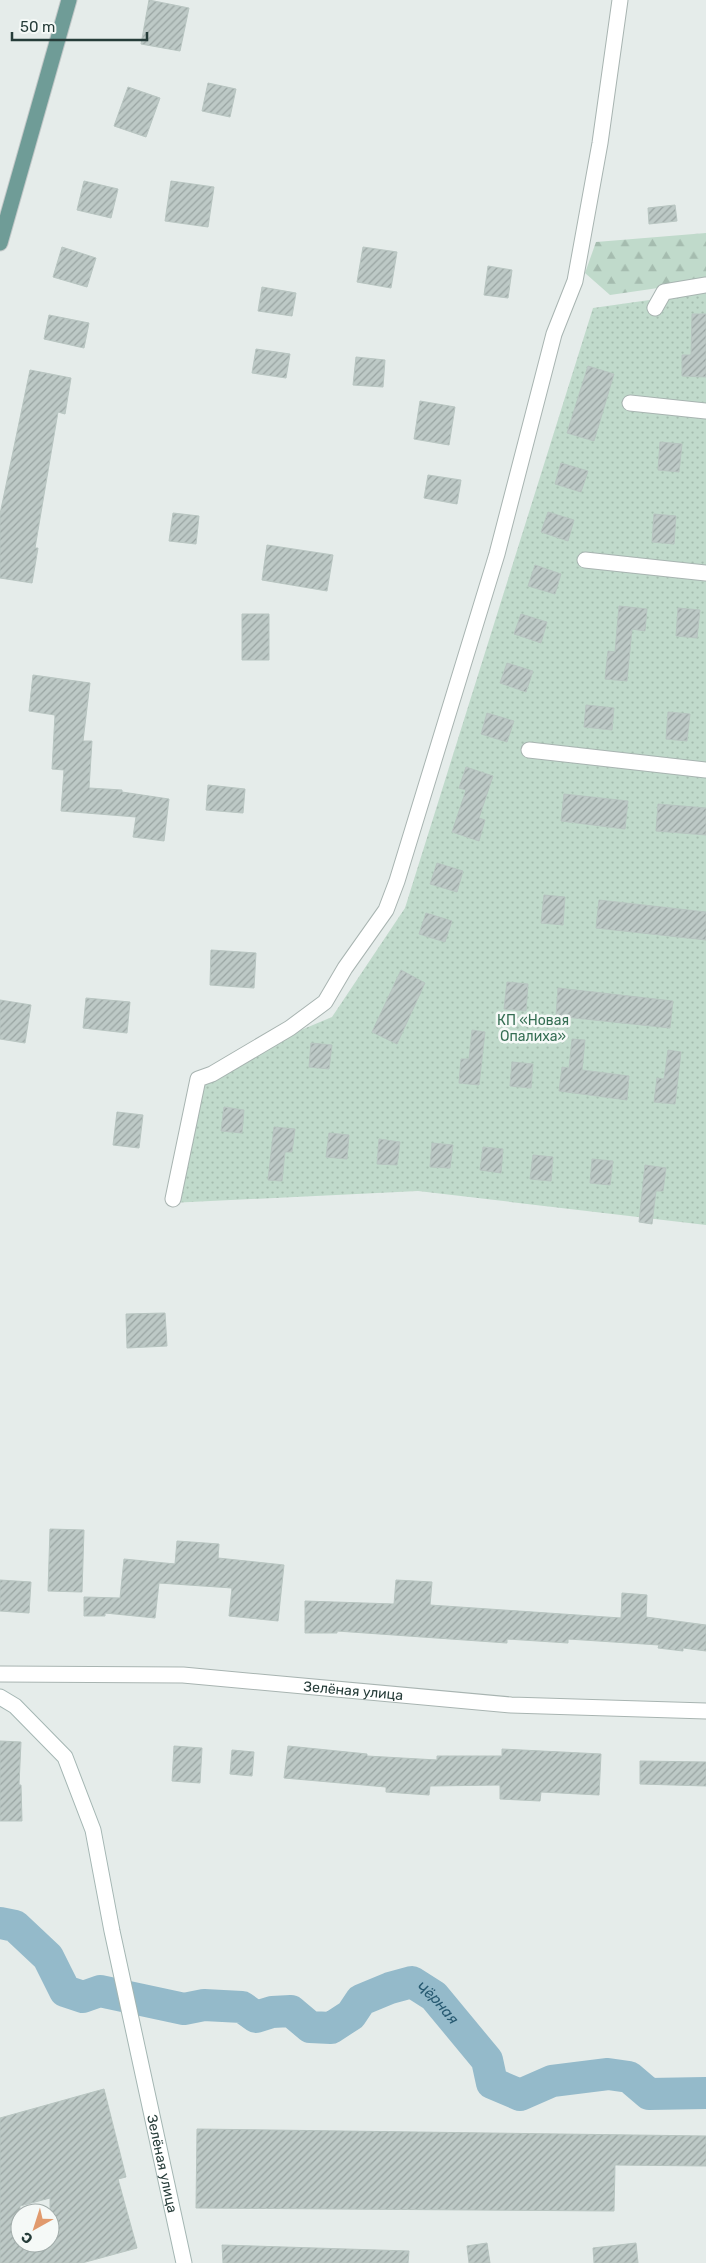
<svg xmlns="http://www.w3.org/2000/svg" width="706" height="2263" font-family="Rubik,sans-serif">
<defs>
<pattern id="forest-firs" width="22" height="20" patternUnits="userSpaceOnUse" patternTransform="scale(1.25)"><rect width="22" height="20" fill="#c0dacb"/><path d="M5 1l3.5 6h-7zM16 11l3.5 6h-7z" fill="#a5bcaf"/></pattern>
<pattern id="garden-dots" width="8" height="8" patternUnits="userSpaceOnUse" patternTransform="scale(1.25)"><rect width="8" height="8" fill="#c0dacb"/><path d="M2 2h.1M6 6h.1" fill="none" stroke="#a5bcaf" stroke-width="1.8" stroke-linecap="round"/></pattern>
<pattern id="building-hatch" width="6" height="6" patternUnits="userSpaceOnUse" patternTransform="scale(1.25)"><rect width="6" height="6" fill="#bdc9c6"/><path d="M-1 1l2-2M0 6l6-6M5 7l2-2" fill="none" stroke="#99a4a2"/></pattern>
</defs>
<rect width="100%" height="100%" fill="#e5ecea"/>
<!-- forest -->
<path fill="url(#forest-firs)" d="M706,233v48l-96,14 -25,-22 11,-31z"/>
<!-- garden -->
<path fill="url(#garden-dots)" d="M706,292v933l-288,-34 -248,12 24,-128 138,-58 73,-109 188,-600z"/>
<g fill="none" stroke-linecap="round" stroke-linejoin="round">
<!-- river -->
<path stroke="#94baca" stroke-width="32" id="s1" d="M0,1923l15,3 33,31 17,34 18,6 17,-6 84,18 20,-4 38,2 14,10 16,-5 19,-1 19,16 21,1 20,-13 10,-15 29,-12 22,-6 22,14 53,64 5,23 28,12 32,-14 56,-7 21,3 20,17 57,-1"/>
</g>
<!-- building -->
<path fill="url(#building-hatch)" stroke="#b8c5c1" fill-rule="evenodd" d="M149,0l40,8 -9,43 -39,-7z
M208,83l28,6 -6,28 -28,-6z
M128,87l32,11 -14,39 -32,-11z
M84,181l34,8 -7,29 -34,-8z
M171,181l43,6 -6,40 -43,-6z
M675,205l2,16 -28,3 -1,-16z
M62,247l34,11 -9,29 -34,-10z
M363,247l34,5 -6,36 -34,-6z
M488,266l24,4 -4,28 -24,-3z
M262,287l34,6 -4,23 -34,-5z
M692,314h14v63l-24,-1v-21h9z
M49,315l40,8 -5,25 -40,-9z
M256,349l34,5 -4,24 -34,-5z
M356,357l29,3 -2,27 -30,-2z
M588,366l26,8 -20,67 -27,-8z
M30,370l41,8 -6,36 -7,-2 -23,136h3l-6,35 -32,-5v-64z
M420,401l35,6 -6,38 -35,-6z
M660,442l22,2 -3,28 -21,-2z
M561,463l27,8 -7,21 -26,-8z
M428,475l33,5 -4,24 -33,-6z
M548,512l26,8 -6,21 -27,-9z
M173,513l26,3 -3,28 -27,-3z
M654,514l22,2 -2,28 -22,-2z
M267,545l66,10 -6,36 -65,-11z
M535,565l26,9 -6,20 -27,-8z
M619,606l28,3 -2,22 -13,-2 -5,52 -22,-2 3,-28 7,1z
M678,608l22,2 -3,28 -21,-2z
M242,614h27v46h-27z
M521,614l26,8 -6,21 -27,-9z
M507,663l26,8 -7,21 -26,-9z
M33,675l57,8 -7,58h9l-3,47 33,2v2l47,7 -5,42 -31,-4 3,-20 -75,-6 3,-41 -12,-1 3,-54 -26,-4z
M586,705l28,3 -2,22 -28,-3z
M668,712l22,2 -3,27 -21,-2z
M487,713l27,8 -7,21 -26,-8z
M466,767l27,9 -14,42 6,2 -6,21 -27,-9 14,-42 -7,-2z
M208,785l37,4 -2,24 -37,-3z
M564,794l64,7 -3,28 -64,-8z
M658,804l48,4v27l-50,-4z
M437,863l26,8 -6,21 -27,-8z
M544,895l21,2 -2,28 -22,-2z
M599,900l107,12v28l-110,-12z
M426,913l26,8 -7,21 -26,-8z
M211,950l45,3 -2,35 -44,-3z
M401,970l24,13 -28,61 -25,-12z
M507,982l21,2 -2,27 -22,-2z
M558,988l115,13 -3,27 -114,-12z
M86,998l44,4 -3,31 -44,-5z
M0,1000l31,5 -6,38 -25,-4z
M472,1030l13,2 -6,53 -20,-2 2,-24h8z
M572,1039l13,1 -3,30 47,6 -2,24 -68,-9 3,-24 7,1z
M311,1043l21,2 -3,24 -20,-2z
M668,1050l13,2 -6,52 -21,-2 3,-24 7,1z
M512,1062l21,2 -2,24 -21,-2z
M224,1107l20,3 -2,23 -21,-2z
M117,1112l26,3 -4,33 -26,-3z
M274,1127l21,2 -3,23h-7l-3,29 -14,-1z
M329,1133l20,2 -2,24 -21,-2z
M379,1139l21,3 -3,23 -20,-1z
M432,1143l21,2 -3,23 -20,-1z
M483,1147l20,2 -2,24 -21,-3z
M533,1155l20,2 -2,24 -21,-2z
M592,1159l21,2 -3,24 -20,-2z
M645,1165l21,3 -3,23h-7l-4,33 -13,-2z
M165,1313l2,33 -40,2 -1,-34z
M50,1529l34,1 -2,62 -34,-1z
M177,1541l42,3 -1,14 66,7 -6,56 -49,-5 3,-28 -73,-5 -4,35 -50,-5v3h-21v-19l36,1 4,-39 51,5z
M0,1580l31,2 -2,31 -29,-2z
M396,1580l36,2 -2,23 191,13 1,-25 25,2 -1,22 60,8v26l-23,-3v3l-25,-3 1,-3 -91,-6v4l-61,-4v4l-170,-12v2h-32v-32l89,3z
M0,1741l21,1 -2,43h2l1,36h-22z
M174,1746l28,2 -2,35 -28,-2z
M288,1746l79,8v2l70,4v-4h65v-7l99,5 -2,41 -58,-3 -1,9 -40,-2v-14l-70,1 -1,9 -43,-3v-5l-102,-9z
M232,1750l22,2 -2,24 -22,-2z
M640,1761l66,1v24l-66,-2z
M104,2089l22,88 -8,2 19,69 -55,15h-82v-145zM50,2198v45h-30v-37z
M197,2129l509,7v30l-91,-1 -1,46 -418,-3z
M487,2243l3,20h-21l-2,-17z
M636,2243l2,20h-44l-1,-15z
M222,2245l187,6 -1,12h-185z"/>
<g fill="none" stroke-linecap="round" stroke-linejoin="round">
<!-- street casing -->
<g stroke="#a8b4b1" stroke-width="17">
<g id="street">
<path d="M655,308l9,-16 42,-7"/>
<path d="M630,403l76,8"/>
<path d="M585,560l121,13"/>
<path d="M529,750l177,20"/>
<path d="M173,1199l25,-120 14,-5 78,-46 35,-26 20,-34 41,-58 11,-29 100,-327 57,-220 21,-53 25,-138 20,-143"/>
<path id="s2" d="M0,1674l183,1 328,30 195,6"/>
</g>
</g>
<!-- secondary casing -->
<g stroke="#a4b6b3" stroke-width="17">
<g id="secondary">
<path id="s3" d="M0,1697l15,9 50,51 28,73 19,101 72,332"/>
</g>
</g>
<!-- primary casing -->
<g stroke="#c2c8c8" stroke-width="17">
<path id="primary" d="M0,243l69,-243"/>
</g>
<!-- street -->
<use href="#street" stroke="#fff" stroke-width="15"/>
<!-- secondary -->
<use href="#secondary" stroke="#fff" stroke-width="15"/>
<!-- primary -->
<use href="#primary" stroke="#6f9c97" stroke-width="15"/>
</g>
<g text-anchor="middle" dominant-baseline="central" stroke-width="5" stroke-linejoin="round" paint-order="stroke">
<!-- park labels -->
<g font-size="14" fill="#356e53" stroke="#f5f9f7">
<text x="533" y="1020">КП «Новая<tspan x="533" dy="16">Опалиха»</tspan></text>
</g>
<!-- street labels -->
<g font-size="14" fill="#263c39" stroke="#f5f9f7">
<text stroke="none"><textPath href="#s2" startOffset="354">Зелёная улица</textPath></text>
<text stroke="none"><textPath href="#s3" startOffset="508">Зелёная улица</textPath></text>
</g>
<!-- water labels -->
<g font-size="15" font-style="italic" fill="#275a71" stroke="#f5f9f7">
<text stroke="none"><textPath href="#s1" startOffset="508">Чёрная</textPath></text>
</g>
</g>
<!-- north arrow -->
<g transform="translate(35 2228) rotate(219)"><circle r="24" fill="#f5f9f7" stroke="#a2adab"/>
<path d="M0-4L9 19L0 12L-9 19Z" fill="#e19a6d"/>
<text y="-8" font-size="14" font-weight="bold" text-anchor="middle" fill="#263c39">С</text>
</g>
<!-- scale -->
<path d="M12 32v8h135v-8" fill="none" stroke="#263c39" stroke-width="2.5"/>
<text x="20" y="32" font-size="15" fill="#263c39" stroke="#f5f9f7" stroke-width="4" paint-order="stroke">50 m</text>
</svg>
